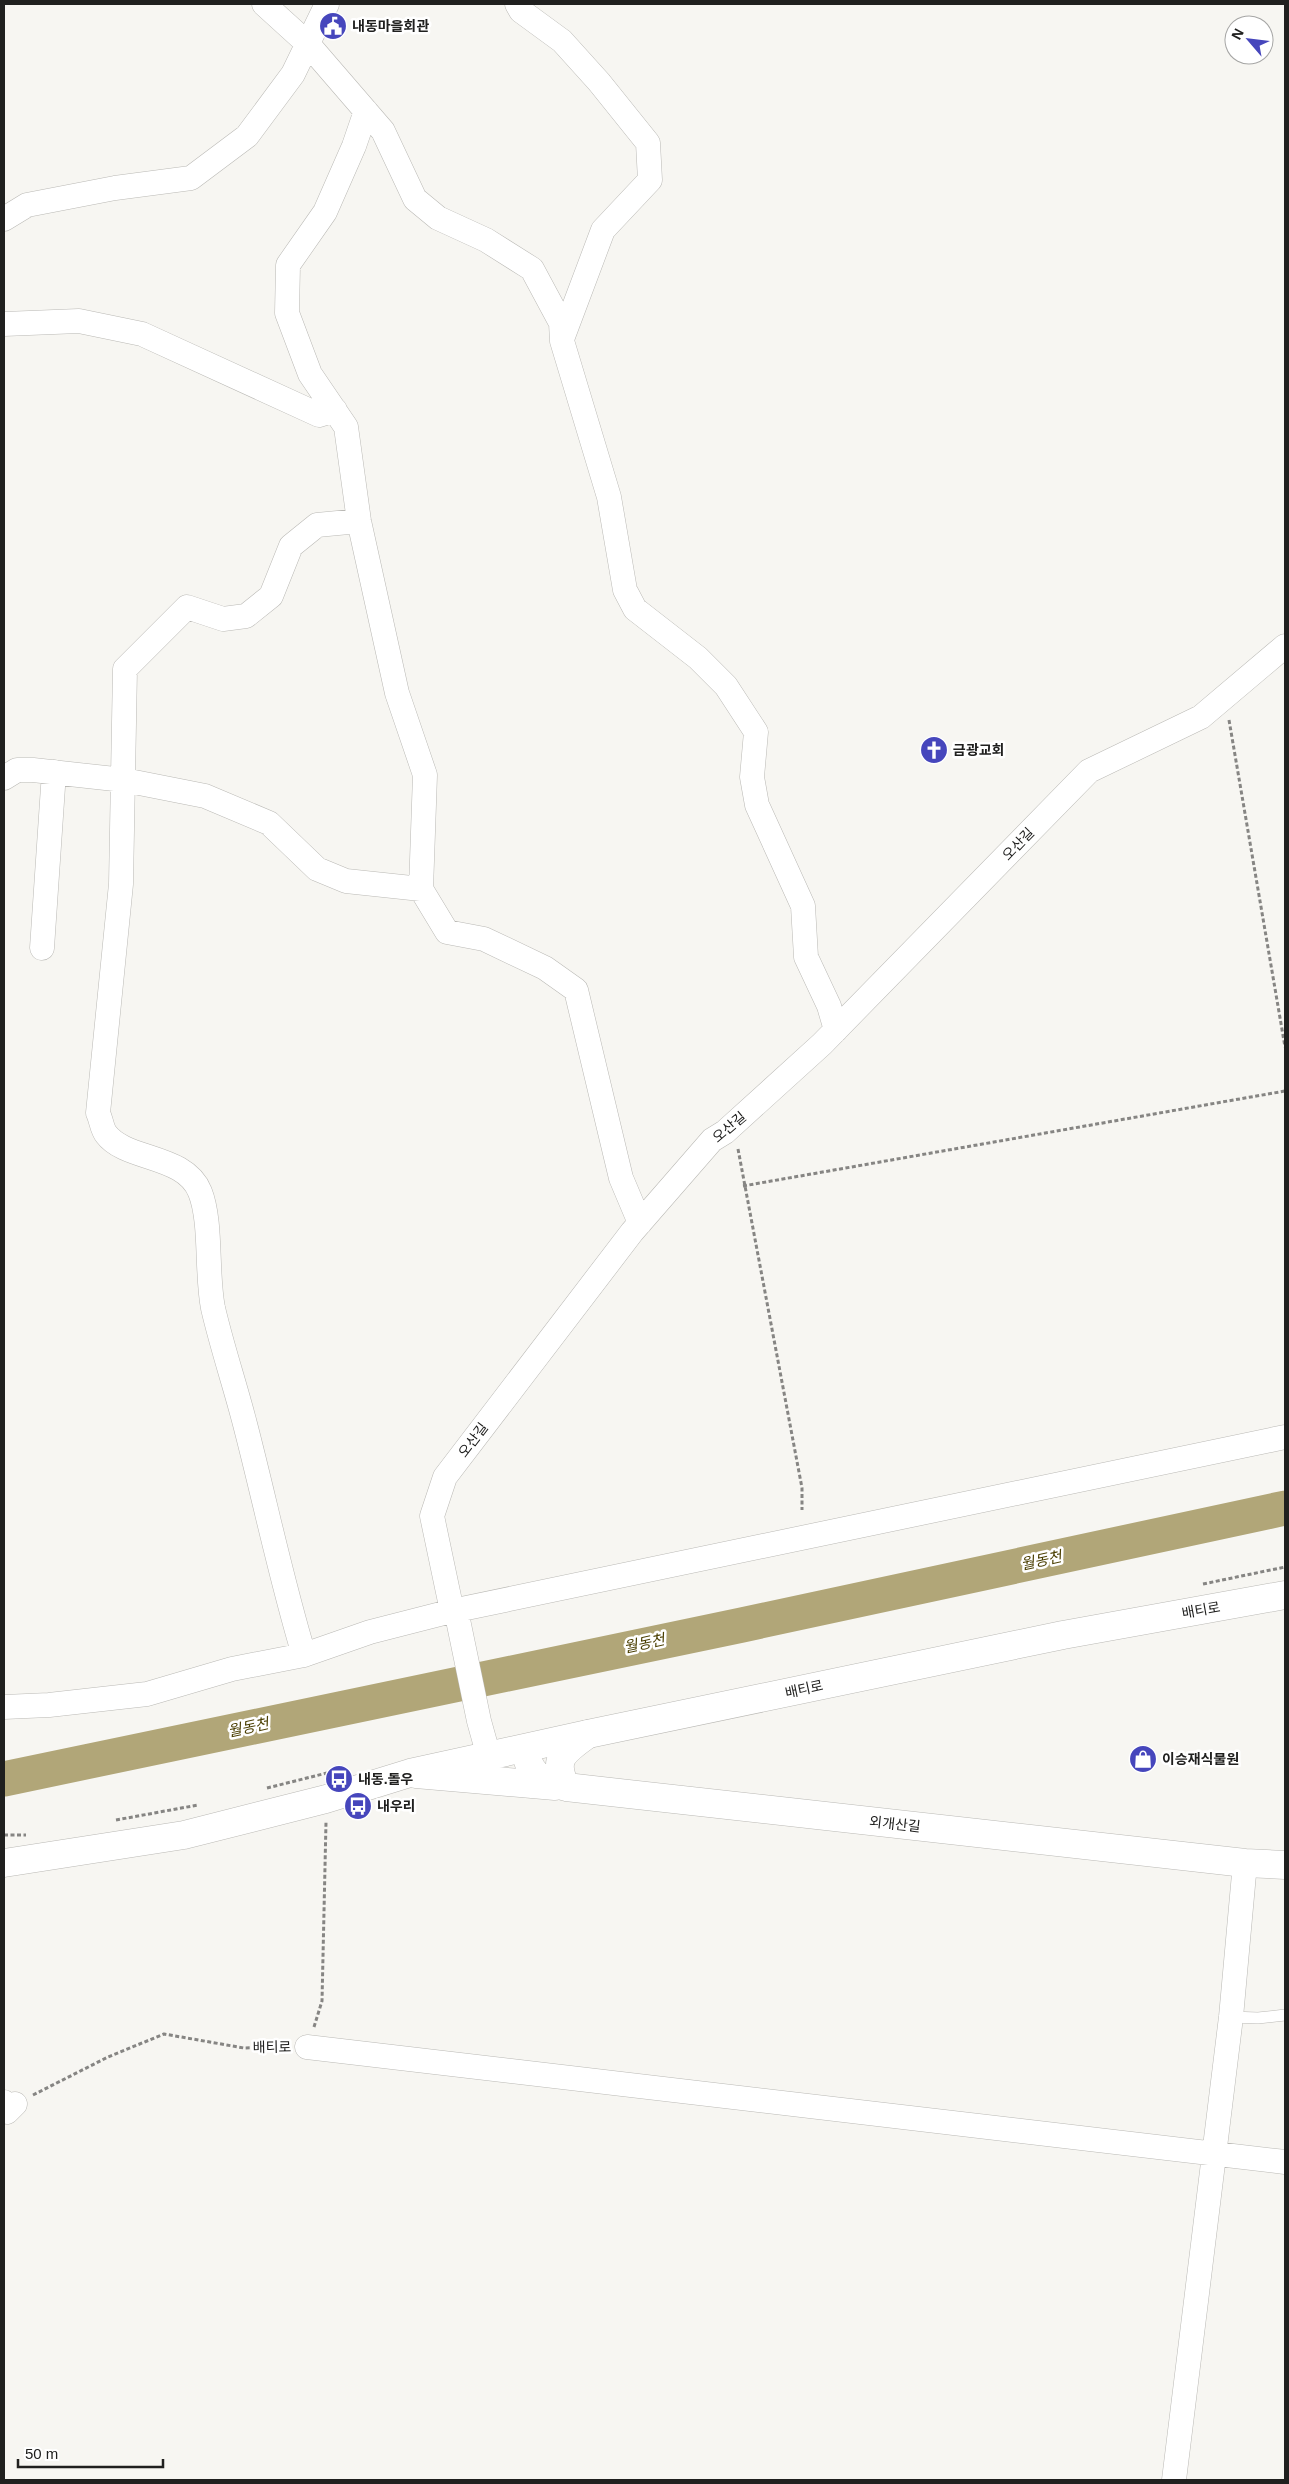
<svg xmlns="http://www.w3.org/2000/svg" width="1289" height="2484" font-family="Helvetica,'Noto Sans KR',sans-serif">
<rect width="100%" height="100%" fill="#f7f6f2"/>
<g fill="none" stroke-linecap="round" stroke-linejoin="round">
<!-- river -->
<path stroke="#b1a678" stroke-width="35" d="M4,1779l738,-154 543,-117"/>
<!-- service casing -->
<g stroke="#bab9b5" stroke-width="12">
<path id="service" d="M1231,2017l27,1 27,-3"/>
</g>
<!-- minor casing -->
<g stroke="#bab9b5" stroke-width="25">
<path id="minor" d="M264,4l44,40 75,87 32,68 23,19 48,22 46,29 29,54 1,18 47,156 16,93 10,19 63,49 28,28 30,46 -4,45 5,28 46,101 3,51 23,49 7,24
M517,4l4,7 41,30 37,41 49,61 2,37 -47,50 -41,109
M366,111l-12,35 -29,66 -37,53 -1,48 23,61 36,53 13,94 38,172 28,82 -4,114 26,43 37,7 61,29 31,22 45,188 19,45
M4,219l23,-14 88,-17 76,-10 56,-42 46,-62 34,-70
M4,324l75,-3 63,13 177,81 16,-5
M4,778l13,-8h16l91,10 81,16 64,27 48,46 29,12 75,8
M42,948l12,-176
M304,1655c-23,-76 -39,-154 -59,-231 -10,-39 -23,-77 -32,-116 -7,-35 -1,-86 -13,-116 -15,-38 -74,-31 -94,-58 -4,-5 -5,-15 -8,-21l23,-229 4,-215 62,-62 36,12 23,-3 25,-20 20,-50 26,-21 42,-4
M4,1707l45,-2 98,-11 85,-25 72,-14 66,-23 82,-21 833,-174
M489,1757l-10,-36 -22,-106 -5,-4 -20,-95 13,-39 187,-245 80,-92 13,-8 97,-88 267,-273 112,-54 84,-71
M307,2047l978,115
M4,2102l3,10 8,-8
M1174,2480l57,-463 14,-154"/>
</g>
<!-- tertiary casing -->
<g stroke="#bab9b5" stroke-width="29">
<path id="tertiary" d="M525,1749c5,29 16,30 41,38l679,76 40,2
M416,1774l139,12
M566,1787c-15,-29 -1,-36 22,-53"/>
</g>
<!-- secondary casing -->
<g stroke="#bab9b5" stroke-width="29">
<path id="secondary" d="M4,1863l180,-28 142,-36 84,-26 178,-39 475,-99 222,-40"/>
</g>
<!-- path -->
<path stroke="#868583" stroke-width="3" stroke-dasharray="4 2.5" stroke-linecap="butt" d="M1229,720l56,327
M738,1149l64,339v22
M743,1186l542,-95
M1203,1584l82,-17
M267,1788l60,-15
M116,1820l82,-15
M4,1835h22
M314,2027l8,-26 4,-179
M33,2095l75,-38 56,-23 80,14 43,-1"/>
<!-- service -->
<use href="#service" stroke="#fff" stroke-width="11"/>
<!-- minor -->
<use href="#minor" stroke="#fff" stroke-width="24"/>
<!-- tertiary -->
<use href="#tertiary" stroke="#fff" stroke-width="28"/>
<!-- secondary -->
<use href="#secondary" stroke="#fff" stroke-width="28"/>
</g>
<!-- icons -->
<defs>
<g id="civic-disc" transform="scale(1.4375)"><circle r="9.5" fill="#4646bc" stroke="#fff"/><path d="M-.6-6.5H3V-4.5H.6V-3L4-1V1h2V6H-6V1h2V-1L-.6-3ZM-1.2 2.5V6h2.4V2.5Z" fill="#fff"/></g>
<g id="church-disc" transform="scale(1.4375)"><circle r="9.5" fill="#4646bc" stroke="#fff"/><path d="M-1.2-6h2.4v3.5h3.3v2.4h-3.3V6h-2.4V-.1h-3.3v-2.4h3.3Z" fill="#fff"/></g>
<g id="shop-disc" transform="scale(1.4375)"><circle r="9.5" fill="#4646bc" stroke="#fff"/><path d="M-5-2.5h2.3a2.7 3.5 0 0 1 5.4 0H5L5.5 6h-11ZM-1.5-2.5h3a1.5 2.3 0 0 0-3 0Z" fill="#fff"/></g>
<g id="bus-disc" transform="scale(1.4375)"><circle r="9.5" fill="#4646bc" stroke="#fff"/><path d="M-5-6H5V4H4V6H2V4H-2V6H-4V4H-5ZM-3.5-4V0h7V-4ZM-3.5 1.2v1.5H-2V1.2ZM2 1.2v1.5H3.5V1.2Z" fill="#fff"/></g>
</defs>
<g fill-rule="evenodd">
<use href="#civic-disc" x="333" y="26"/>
<use href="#church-disc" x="934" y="750"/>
<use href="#shop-disc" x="1143" y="1759"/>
<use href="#bus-disc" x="339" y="1779"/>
<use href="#bus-disc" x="358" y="1806"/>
</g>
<g text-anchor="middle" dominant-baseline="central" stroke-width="5" stroke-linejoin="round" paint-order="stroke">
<!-- poi labels -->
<g font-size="14" font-weight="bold" fill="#20201f" stroke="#fff" text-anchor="start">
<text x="352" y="26">내동마을회관</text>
<text x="953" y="750">금광교회</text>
<text x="1162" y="1759">이승재식물원</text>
<text x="358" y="1779">내동.돌우</text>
<text x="377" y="1806">내우리</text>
</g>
<!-- street labels -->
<g font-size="14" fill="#20201f" stroke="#fff">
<text transform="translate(1018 844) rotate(-46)">오산길</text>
<text transform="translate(729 1127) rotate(-40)">오산길</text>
<text transform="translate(473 1440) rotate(-53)">오산길</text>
<text transform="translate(1201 1610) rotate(-10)">배티로</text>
<text transform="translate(804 1689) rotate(-12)">배티로</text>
<text transform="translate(895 1824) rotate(6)">외개산길</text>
<text transform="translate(272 2047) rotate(-1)">배티로</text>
</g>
<!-- water labels -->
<g font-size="15" font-style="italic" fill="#4a3e00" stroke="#fff">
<text transform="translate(1041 1560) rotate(-12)">월동천</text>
<text transform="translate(644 1643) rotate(-12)">월동천</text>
<text transform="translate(248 1727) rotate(-12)">월동천</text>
</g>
</g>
<!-- border -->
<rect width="1289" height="2484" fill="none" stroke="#20201f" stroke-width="10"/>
<!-- north arrow -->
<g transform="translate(1249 40) rotate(298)"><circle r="24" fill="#ffffff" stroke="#a6a6a5"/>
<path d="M0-4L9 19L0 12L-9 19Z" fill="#4646bc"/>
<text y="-8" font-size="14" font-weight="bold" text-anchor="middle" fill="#20201f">N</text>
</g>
<!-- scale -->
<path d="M18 2459v8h145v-8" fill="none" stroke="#20201f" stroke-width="2.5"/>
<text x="25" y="2459" font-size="15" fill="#20201f" stroke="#ffffff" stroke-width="4" paint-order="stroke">50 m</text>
</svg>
